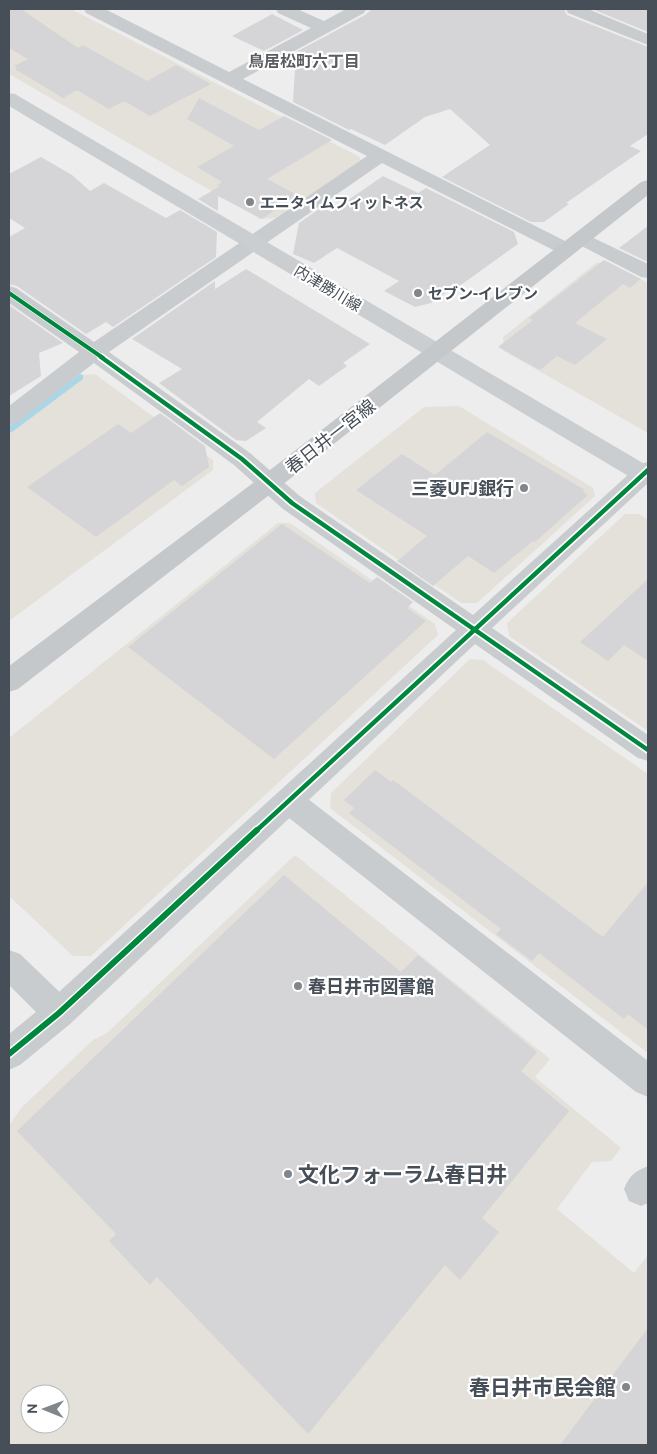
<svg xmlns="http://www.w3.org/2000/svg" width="657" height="1454" font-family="Ubuntu,'Noto Sans JP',sans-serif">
<rect width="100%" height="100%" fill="#eeeded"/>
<!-- commercial -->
<path fill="#e4e1da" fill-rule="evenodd" d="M9,9h62l289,148 1,6 -86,55 -15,1 -251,-145z
M608,262l40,21v150l-144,-82 -1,-14 93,-74z
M95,374l118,86v10l-204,151v-193l71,-53z
M459,406l134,82 2,8 -118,107h-16l-145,-100 -1,-10 109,-86z
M625,514h14l9,6v211l-139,-95 -2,-13z
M278,523h12l145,101 3,11 -347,321h-18l-64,-60v-158z
M470,659l13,1 165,114v279l-318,-245 1,-15z
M295,855l255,204 -15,18 86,71 -10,13 -19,1 -35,47 77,64 14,-18v190h-639v-319l12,-18 72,-68 14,-7zM30,1394h30v30h-30z"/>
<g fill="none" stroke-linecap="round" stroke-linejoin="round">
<!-- stream -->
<path fill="#a9d7e8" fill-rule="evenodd" d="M80,374l3,1v4l-71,53 -3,1v-7z"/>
</g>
<!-- building -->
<path fill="#d5d5d7" d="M9,9h12l57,39 5,-3 64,36 29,-16 35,19 -61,32 -24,-14h-4l-13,7 -32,-19 -14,8 -48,-29 2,-1 -3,-2 14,-7 -19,-11z
M372,9h192l3,6 81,32v87l-18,12 11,5 -75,52 3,1 -25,18h-13l-89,-45 48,-32 -40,-36 -25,8 -40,28 -34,-16 -2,1 -56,-28 3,-50 69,-37z
M592,9h56v23z
M272,14l31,16 -39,21 -32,-15z
M199,98l60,32 25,-14 48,24 -65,39 30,16 -35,24 -44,-23v15l-20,-12 22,-13 -3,-1 5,-3 -25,-15 37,-21 -47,-27z
M41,157l31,18 18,16 14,-8 62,35 14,-8 37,22 -1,25 -103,70 -7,-5 -20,12 -69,-48 -8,-2v-47l16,-9 -16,-10v-44z
M383,176l35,17 8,-5 88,44 4,12 -60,43 -3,-1 -24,17 -16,4 -31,-16 15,-10 -62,-33 -23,15 -21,-9 6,-31 23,-16 9,5z
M648,226v36l-29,-14z
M604,260l37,19 -11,9 -7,-4 -48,39 32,16 -32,26 -18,-9 -17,14 -42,-23 35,-27 -4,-2z
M246,269l124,75 -27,19 4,3 -28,20 -10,-7 -52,43 9,6 -20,13 -10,-1 -77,-57 23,-14 -50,-30 83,-58v8z
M9,305l54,38 -24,10 2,23 -32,20z
M160,413l45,33 4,21 -27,19 -8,-6 -78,57 -69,-50 91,-63 13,9z
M487,432l98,58 -2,2 5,3 -53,47 -2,-1 -39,32 -26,-17 -35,30 -36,-25 30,-25 -71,-46 46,-36 33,21z
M282,524l88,59 7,-6 36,25 -6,6 19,13 -152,138 -146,-112z
M648,579v82l-24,-16 -16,16 -28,-19z
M375,770l16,12 2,-2 210,157 45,-55v148l-20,-16 -4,5 -85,-66 -7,8 -36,-27 5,-5 -152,-116 5,-5 -10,-8z
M284,875l117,97 17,-17 119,97 -16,19 48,40 -87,107 17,14 -39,48 -15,-15 -137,169 -151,-157 -7,8 -41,-44 7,-7 -99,-103z
M648,1328v117h-88z"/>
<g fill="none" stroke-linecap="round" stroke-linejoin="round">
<!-- minor -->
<path fill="#c9ccce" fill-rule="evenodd" d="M84,9h21l124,63 82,-44 -33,-15 -2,-4h21l27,12 22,-12h20l-2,4 -121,66 330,166 3,4 -3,4 -7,2 -7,-2 -177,-90 -273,189 141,101 51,44 172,118 167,-151 8,-2v21l-156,145 156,107v26l-10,-3 -163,-114 -405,380 -50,41 -11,5v-36l39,-32 408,-372 -173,-121 -49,-44 -140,-102 -77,60 -8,2v-19l70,-54 -70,-49v-17l7,2 78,54 273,-186 -281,-143z
M566,9h22l60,25v11l-80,-32z
M581,232l67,32v14l-7,-1 -67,-35 -3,-4 3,-4z"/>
<!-- tertiary -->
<path fill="#c9ccce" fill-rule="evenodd" d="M289,789l10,3 349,269v36l-12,-5 -357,-282 -4,-9 4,-9z
M9,950l11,4 50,48 5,11 -5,11 -11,4 -11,-4 -39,-39z
M648,1166v37l-7,3 -12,-5 -5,-12c5,-13 11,-18 24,-23z"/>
<!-- secondary -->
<path fill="#cbced0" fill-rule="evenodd" d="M9,93l6,1 633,372v19l-8,-2 -631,-377z"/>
<!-- primary -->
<path fill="#c5c8cb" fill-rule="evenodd" d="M648,180v15l-371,294 -259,200 -9,3v-26l252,-189 380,-295z"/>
<!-- cycleway-far2 casing -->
<g stroke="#fff" stroke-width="5.5">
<path id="cycleway-far2" d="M9,293l94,65"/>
</g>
<!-- cycleway-far1 casing -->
<g stroke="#fff" stroke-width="8">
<path id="cycleway-far1" d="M101,357l141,102 50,44 356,247
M256,831l392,-361"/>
</g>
<!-- cycleway casing -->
<g stroke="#fff" stroke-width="9">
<path id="cycleway" d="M9,1054l50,-41 198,-183"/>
</g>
<!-- cycleway-far2 -->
<use href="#cycleway-far2" stroke="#00873e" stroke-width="4"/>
<!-- cycleway-far1 -->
<use href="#cycleway-far1" stroke="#00873e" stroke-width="4.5"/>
<!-- cycleway -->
<use href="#cycleway" stroke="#00873e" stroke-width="6"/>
</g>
<!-- markers -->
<g fill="#81868c" stroke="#fff" stroke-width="2">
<circle cx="250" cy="202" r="5"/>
<circle cx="418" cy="293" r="5"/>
<circle cx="524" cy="488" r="5"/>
<circle cx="298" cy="986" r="5"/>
<circle cx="288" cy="1174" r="5"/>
<circle cx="626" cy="1387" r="5"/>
</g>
<g text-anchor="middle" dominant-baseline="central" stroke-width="4.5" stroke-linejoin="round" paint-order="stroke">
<!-- far-poi labels -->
<g font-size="15" font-weight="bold" fill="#464e58" stroke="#fff" text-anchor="start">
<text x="260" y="202">エニタイムフィットネス</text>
<text x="428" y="293">セブン-イレブン</text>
</g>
<!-- far-street labels -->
<g font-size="15" fill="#464e58" stroke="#fff">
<text transform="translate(328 288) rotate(31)">内津勝川線</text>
</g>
<!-- far-neighbourhood labels -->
<g font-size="16" font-weight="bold" fill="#595c61" stroke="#fff">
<text x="304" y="61">鳥居松町六丁目</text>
</g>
<!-- street labels -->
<g font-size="18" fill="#464e58" stroke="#fff">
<text transform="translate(330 436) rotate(-38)">春日井一宮線</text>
</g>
<!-- poi labels -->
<g font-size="18" font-weight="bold" fill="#464e58" stroke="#fff" text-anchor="end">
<text x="514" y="488">三菱UFJ銀行</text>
<text x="308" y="986" text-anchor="start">春日井市図書館</text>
</g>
<!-- near-poi labels -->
<g font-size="21" font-weight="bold" fill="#464e58" stroke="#fff" text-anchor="start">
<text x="298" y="1174">文化フォーラム春日井</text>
<text x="616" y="1387" text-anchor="end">春日井市民会館</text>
</g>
</g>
<!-- border -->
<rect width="657" height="1454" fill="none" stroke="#464e58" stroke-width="20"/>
<!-- north arrow -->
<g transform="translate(45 1409) rotate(271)"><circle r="24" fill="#ffffff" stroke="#b5b8bc"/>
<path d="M0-4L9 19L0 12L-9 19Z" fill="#81868c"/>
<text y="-8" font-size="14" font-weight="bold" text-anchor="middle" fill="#464e58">N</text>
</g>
</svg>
